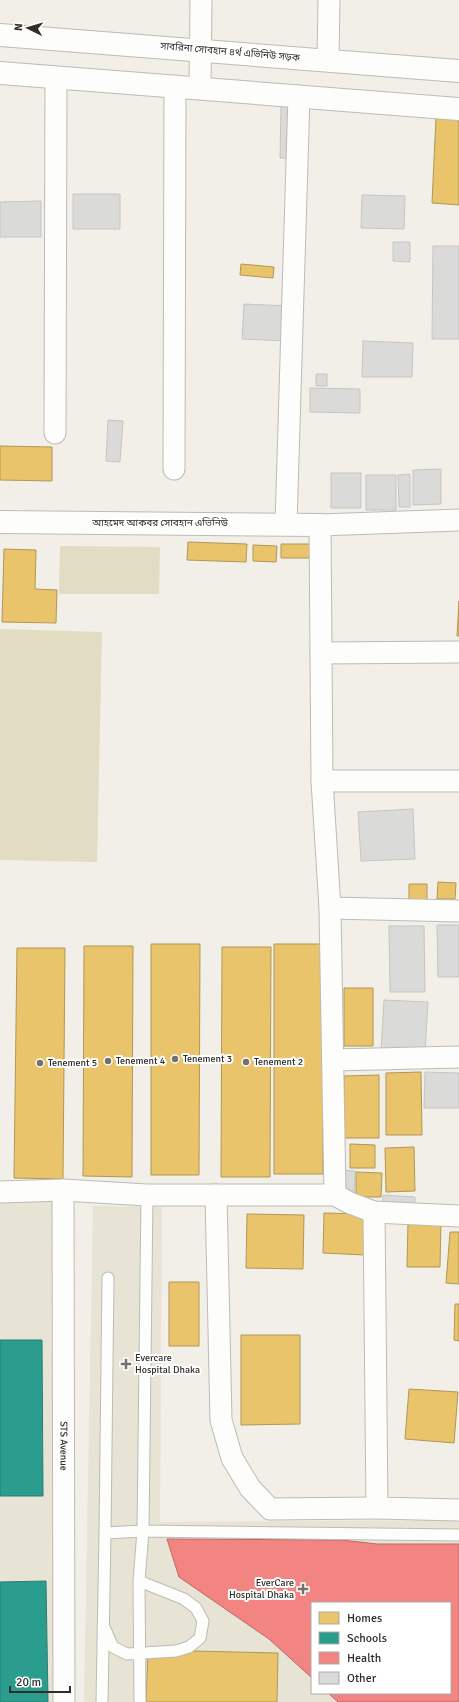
<svg xmlns="http://www.w3.org/2000/svg" width="459" height="1702" font-family="Signika,'Noto Sans Bengali',sans-serif">
<rect width="100%" height="100%" fill="#f1efe7"/>
<!-- built -->
<path fill="#e7e4d5" fill-rule="evenodd" d="M63,1190l-4,512h-59v-511z
M93,1206l69,1 -2,315 299,-2v182h-375zM312,1603h138v90h-138z"/>
<!-- green -->
<path fill="#e1dcc2" d="M60,546l100,1 -1,47h-100z
M0,629l102,3 -5,230 -97,-2z"/>
<!-- homes -->
<path fill="#e9c46a" stroke="#b19756" d="M436,117l23,1v87l-27,-2z
M241,264l33,3 -1,11 -33,-3z
M0,446l52,1v34l-52,-1z
M188,542l59,2 -1,18 -59,-2z
M281,544h34l1,14h-35z
M253,545l24,1 -1,16 -23,-1z
M4,549l32,1 -1,39 22,1 -1,33 -54,-1z
M459,601v35h-2z
M438,882l18,1 -1,16h-18z
M409,884h18v17h-18z
M151,944h49l-1,231h-48z
M274,944h49v230h-49z
M84,946h49l-1,231 -49,-1z
M222,947h49l-1,230h-49z
M17,948h48l-2,231 -49,-1z
M344,988h29v58h-29z
M421,1072l1,63h-36v-62z
M379,1075v63h-35v-62z
M350,1144l25,1v23h-25z
M414,1147l1,44 -29,1 -1,-44z
M356,1172l26,1 -1,24h-25z
M324,1213l42,1 -1,41 -42,-2z
M247,1214l57,1 -1,54 -57,-1z
M408,1221h33l-1,46h-33z
M450,1232h9v52l-13,-1z
M169,1282h30v64h-30z
M455,1304h4v37l-5,-1z
M241,1335h59v89l-59,1z
M409,1389l49,3 -4,51 -49,-4z
M148,1650l130,3 -1,49h-131z"/>
<!-- schools -->
<path fill="#2a9d8f" stroke="#2c7c70" d="M0,1340h42l1,156h-43z
M46,1581l2,121h-48v-120z"/>
<!-- health -->
<path fill="#f28482" stroke="#b86a67" d="M167,1539l175,1 35,4h82v158h-121l-10,-9h122v-90h-138v75l-43,-39 -90,-62z"/>
<!-- building -->
<path fill="#dadad9" stroke="#c6c5c4" d="M281,106h11l-2,52h-10z
M73,194h47v35h-47z
M362,195l43,1 -1,33 -43,-1z
M41,201v36h-41v-35z
M393,242h17v20l-17,-1z
M433,246h26v93h-27z
M244,304l44,2 -2,35 -44,-2z
M363,341l50,2 -1,34h-50z
M316,374h11v12h-11z
M310,388l50,1v24l-50,-1z
M108,420l15,1 -3,41 -14,-1z
M441,469v35l-28,1v-35z
M331,473h30v35h-30z
M410,474v33h-11l-1,-32z
M366,475h30v35h-30z
M413,809l2,50 -54,2 -3,-49z
M437,925h22v52h-21z
M389,926h35l1,66h-35z
M384,1000l44,2 -3,50 -44,-2z
M425,1072l34,1v35h-35z
M338,1170l17,1 -1,22 -17,-1z
M383,1195l32,2v13l-32,-2z"/>
<g fill="none" stroke-linecap="round" stroke-linejoin="round">
<!-- lane casing -->
<g stroke="#bcbbb5" stroke-width="13">
<path id="lane" d="M108,1278l-3,255 38,-2 4,-336
M103,1625l10,22 14,7 49,-3 13,-4 11,-9 3,-17 -7,-13 -12,-9 -45,-18
M102,1702l3,-169
M140,1702l-1,-121 4,-50 316,4"/>
</g>
<!-- street casing -->
<g stroke="#bcbbb5" stroke-width="23">
<g id="street">
<path d="M328,60l1,-60"/>
<path d="M200,88l1,-88"/>
<path d="M55,433l1,-355"/>
<path d="M174,469l1,-383"/>
<path d="M286,524l13,-428"/>
<path d="M321,653l138,-1"/>
<path d="M322,781h137"/>
<path d="M330,908l129,3"/>
<path d="M333,1060l126,-3"/>
<path id="s1" d="M63,1190l1,512"/>
<path d="M0,1192l63,-2 84,5h188l15,8 24,9 85,4"/>
<path d="M216,1195l5,225 11,38 18,30 20,21 107,-1"/>
<path d="M335,1195l-5,-287 -8,-127 -2,-256 139,-5"/>
<path d="M374,1212l3,296 82,2"/>
</g>
</g>
<!-- secondary casing -->
<g stroke="#bcbbb5" stroke-width="24">
<path id="secondary" d="M0,35l459,36
M0,73l459,36
M0,522l320,3"/>
</g>
<!-- lane -->
<use href="#lane" stroke="#fdfdfb" stroke-width="11"/>
<!-- street -->
<use href="#street" stroke="#fdfdfb" stroke-width="21"/>
<!-- secondary -->
<use href="#secondary" stroke="#fdfdfb" stroke-width="22"/>
</g>
<!-- markers -->
<g fill="#73726c" stroke="#fff" stroke-width="1.5">
<circle cx="175" cy="1059" r="4"/>
<circle cx="108" cy="1061" r="4"/>
<circle cx="246" cy="1062" r="4"/>
<circle cx="40" cy="1063" r="4"/>
<path d="M124 1358h4v4h4v4h-4v4h-4v-4h-4v-4h4z"/>
<path d="M301 1583h4v4h4v4h-4v4h-4v-4h-4v-4h4z"/>
</g>
<g text-anchor="middle" dominant-baseline="central" stroke-width="4" stroke-linejoin="round" paint-order="stroke">
<!-- street labels -->
<g font-size="10" fill="#2f2e29" stroke="#fff">
<text transform="translate(230 52) rotate(5)">সাবরিনা সোবহান ৪র্থ এভিনিউ সড়ক</text>
<text x="160" y="523">আহমেদ আকবর সোবহান এভিনিউ</text>
<text stroke="none"><textPath href="#s1" startOffset="256">STS Avenue</textPath></text>
</g>
<!-- poi labels -->
<g font-size="10" fill="#2f2e29" stroke="#fff" text-anchor="start">
<text x="183" y="1059">Tenement 3</text>
<text x="116" y="1061">Tenement 4</text>
<text x="254" y="1062">Tenement 2</text>
<text x="48" y="1063">Tenement 5</text>
<text x="135" y="1358">Evercare<tspan x="135" dy="12">Hospital Dhaka</tspan></text>
<text x="294" y="1583" text-anchor="end">EverCare<tspan x="294" dy="12">Hospital Dhaka</tspan></text>
</g>
</g>
<!-- legend -->
<rect x="311" y="1602" width="140" height="92" fill="#ffffff" stroke="#acaba9"/>
<rect x="319" y="1612" width="20" height="12" fill="#e9c46a" stroke="#acaba9"/>
<text x="347" y="1622" font-size="12" fill="#2f2e29">Homes</text>
<rect x="319" y="1632" width="20" height="12" fill="#2a9d8f" stroke="#acaba9"/>
<text x="347" y="1642" font-size="12" fill="#2f2e29">Schools</text>
<rect x="319" y="1652" width="20" height="12" fill="#f28482" stroke="#acaba9"/>
<text x="347" y="1662" font-size="12" fill="#2f2e29">Health</text>
<rect x="319" y="1672" width="20" height="12" fill="#dadad9" stroke="#acaba9"/>
<text x="347" y="1682" font-size="12" fill="#2f2e29">Other</text>
<!-- north arrow -->
<g transform="translate(28 28) rotate(275)" stroke="#ffffff" stroke-width="3" paint-order="stroke">
<path d="M0-3L7 15L0 10L-7 15Z" fill="#2f2e29"/>
<text y="-6" font-size="11" font-weight="bold" text-anchor="middle" fill="#2f2e29">N</text>
</g>
<!-- scale -->
<path d="M10 1686v6h60v-6" fill="none" stroke="#2f2e29" stroke-width="2"/>
<text x="16" y="1686" font-size="12" fill="#2f2e29" stroke="#ffffff" stroke-width="3" paint-order="stroke">20 m</text>
</svg>
